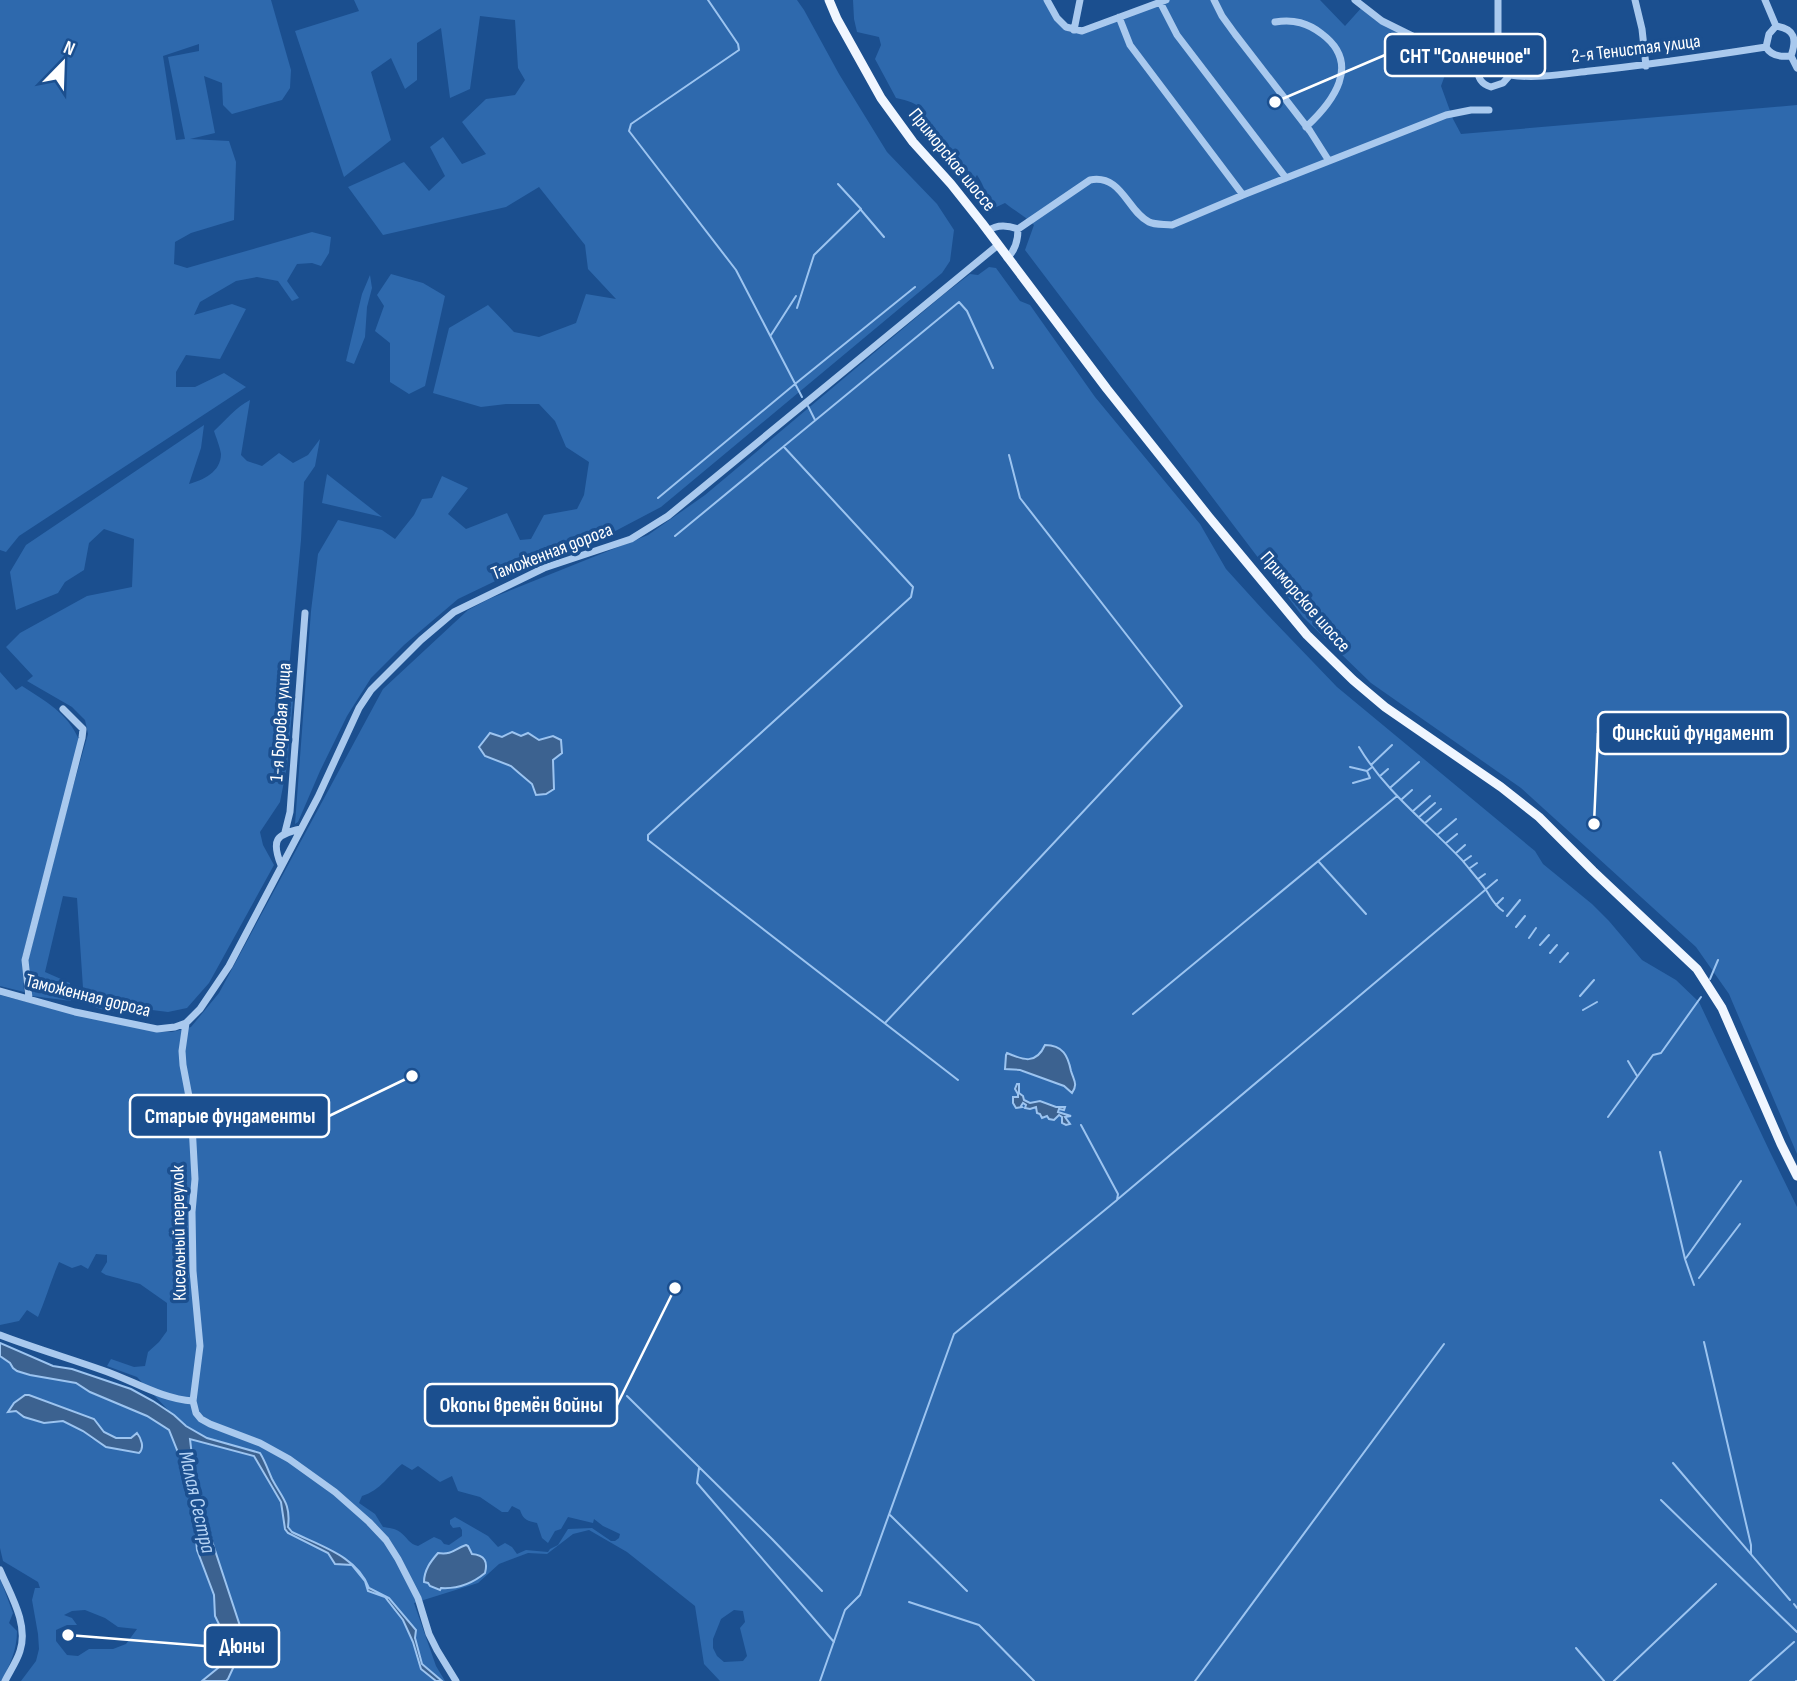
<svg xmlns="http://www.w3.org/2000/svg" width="1797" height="1681" font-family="'Sofia Sans Condensed',sans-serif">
<rect width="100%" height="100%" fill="#1b4f8f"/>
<!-- green -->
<path fill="#2e69ad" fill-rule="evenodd" d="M0,0h271l20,70 -1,18 -8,12 -50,14 -9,-9 -1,-22 -18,-7 11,57 -25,6 39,2 7,21 -2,58 -43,13 -16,9 -1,22 13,4 125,-36 19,5 -2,16 -8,13 -9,-3 -15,1 -10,17 12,17 -7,3 -14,-20 -21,-4 -21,4 -36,21 -6,13 38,-11 14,5 -26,50 -34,-4 -10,17v15h19l29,-14 22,14 -227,149 -13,16 -6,-2zM199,44v7l-31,6 17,82 -9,1 -13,-84z
M354,0h443l7,10 35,64 48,78 50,52 17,26 -4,31 -8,12 -281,234 -57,30 -94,37 -52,25 -54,46 -33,33 -24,38 -27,55 -22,51 -3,2 16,-213 7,-57 20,-34 44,10 13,9 19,-24 8,-16 10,-1 10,-22 26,12 -20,26 18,15 41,-16 13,27 11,-1 13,-24 33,-6 7,-14 5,-33 -23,-15 -11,-26 -16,-17h-33l-25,3 -48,-14 16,-65 39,-23 26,27 25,5 37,-14 10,-29 30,5 -28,-30 -3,-24 -46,-58 -33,20 -123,28 -35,-48 56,-25 25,29 16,-15 -15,-29 13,-10 19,27 24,-10 -24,-32 24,-23 29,-4 10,-15 -7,-12 -3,-48 -35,-4 -10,73 -20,9 -9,-70 -24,15v37l-12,9 -14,-31 -20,14 20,68 -47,37 -49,-146 64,-20z
M853,0h193l11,18 12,14 14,-1 83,-31h154l25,26 18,-20 19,15 70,35 -11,30 12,33 8,15 336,-29v1049l-68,-160 -33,-47 -175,-159 -150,-105 -68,-66 -278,-367 9,-25c-9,-9 -19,-14 -29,-22l-15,7 -7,-6c5,-12 0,-19 -6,-29l-4,6v7l-8,-2 -39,-49 -4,-17 2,-7c-7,-11 -16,-12 -28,-15l-21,-39 6,-14 -2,-8 -22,-5 -3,-13z
M989,267l7,1 24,33 10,4 65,92 105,127 26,45 39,43 72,75 198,164 8,13 49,40 17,17 33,39 34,20 23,22 71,150 27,55v474h-1077l-16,-17 -9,-58 -68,-54 -38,-22 -16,4 -26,20 -19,-1 -29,11 -21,19 -64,20 22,63 9,15h-424l15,-20 3,-12 -1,-15 -6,-34 3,-12h5l-2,-6 -35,-21 -3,-13v-193l21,17 66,14 46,22 27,16 8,-14 -31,-33 -30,-11 4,-7 23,8 11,-1 3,-14 11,-10 8,-11v-28l-27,-19 -34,-9 -5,-3 6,-10v-7l-11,-1 -8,15 -7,-4 -9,3 -13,-6c-8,18 -13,37 -21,55l-11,-7 -8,11 -19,4v-330l81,21 76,16h15l19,-5 28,-34 164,-304 85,-79 21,-11 159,-64 57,-40 238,-200 27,-21 8,1zM490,733c13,4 25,5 38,0l11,7 14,-4v36l-21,12 -21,-18 -10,-4zM1045,1045c23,17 30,17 27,48 -7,-9 -51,-24 -64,-23l5,-15 15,4 9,-2zM1019,1084v9l4,3 1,4 6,3 10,-2 16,6h9l-7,4 4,3 8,1 -5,1 1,3 -7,-4 -5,5 -17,-7 -1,-6 -6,2 -4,-2 -3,-4 -2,4 -5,1 -4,-9 6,-2v-3l-3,-5zM25,1395h4l65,24 10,13 12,6h15l6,-5 6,14 -1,4 -50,-12 -9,-8 -20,-10 -19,2 -20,-6 -10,-6v-8zM402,1464l10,6 6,-4 22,16 12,-6 6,15 22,6 22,15h6l4,-6 8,4c3,10 8,11 17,13l5,15 6,5 7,-12 6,-2 7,-12 25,6 1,-4 9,7 17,8 -1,4 -4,3h-4l-19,-13 -24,1 -10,16 -8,4 -2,3 -22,-2 -9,4 -5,-7 -7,-4 -7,4 -10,-11 -33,-19 -5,3v4l3,4 7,-1 2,3v6l-13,9 -5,-1 -3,-4 -7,-3 -16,9c-9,-2 -11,-9 -18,-14 -5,-4 -11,-4 -17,-5l-8,-13 -16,-11 3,-7c19,-6 26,-20 40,-32zM468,1546l17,27c-13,10 -28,16 -44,15l-1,1 -10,-3 -2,-19 7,-10 5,-5c11,4 18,-4 28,-6zM85,1610l20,8 13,9 19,2 -11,15 -13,5h-24l-11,7 -11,-1 -11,-14v-11l11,-5h10l-5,-7 -8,-3 8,-4zM734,1610l9,1 2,11 -5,6 7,28 -4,5 -19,1 -7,-6 -4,-8v-9l8,-20z
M391,274l32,9 22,13 -20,90 -16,8 -19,-12v-39l-15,-12 9,-25 -7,-11z
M370,275l2,13 -5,19 -2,30 -11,27 -8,-3 16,-67z
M250,400l-9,55 6,6 15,5 17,-13 14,10 15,-8 12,-16 -5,27 -11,16 -3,58 -13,140 5,21 -6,65 -7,36 -20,30 3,13 11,20 -65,118 -22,25 -19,4 -16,-2 -43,2 -25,-9 -7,-105 -14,-2 -18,76 25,11 1,18 -39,-5 -4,-35 41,-160 19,-67 -3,-14 -13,-13 -45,-26 6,-5 -27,-29 14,-14 67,-37 45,-9 2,-48 -30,-10 -15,14 -5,27 -19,12 -7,11 -42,17 -6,-38 16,-27 178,-120 -3,23 -12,36c14,-4 32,-12 32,-30 -1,-7 -5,-17 -7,-23 12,-11 22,-24 36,-31z
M327,474l55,43 -60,-14z
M0,672l16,18 6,-4c23,15 46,27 57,54l-57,218 2,34 -24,-6z
M0,1578l13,35 -4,10 8,8c0,19 -7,33 -15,50h-2z"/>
<!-- water -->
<path fill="#3c6290" stroke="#9cc4f0" stroke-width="2" d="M512,732l9,4 7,-3 11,7 14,-4 8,4 1,13 -9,7 1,29 -8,5 -10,1 -4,-11 -13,-11 -8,-7 -26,-10 -6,-9 11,-14 12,4z
M1045,1045c18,0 23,11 26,26 3,10 7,13 1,22l-8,-7 -44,-16 -15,-1 1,-14 1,-2c16,7 29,12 38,-8z
M1017,1084h2v9l4,3 1,4 6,3 10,-2 16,6h9l-1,3 -5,-1 -1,3 13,4 -6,1 5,7 -4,1 -4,-2v-6l-3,-2 -5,5 -5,-1 -2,-3 -5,2 -2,-4 -3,-1 -1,-6 -6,2 -5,-1 1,-3 -3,-2 -2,3 1,1 -6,1 -3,-5v-6h5v-3l-3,-5z
M0,1343l53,23 19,3 59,20 22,12 21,14 12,11 21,12 53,15c5,8 8,17 12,26 10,19 19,24 16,48l4,5c28,14 65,24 77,56l20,10 27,32 -1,8 7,26 20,17h-6l-15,-12 -8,-27 -10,-22 -18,-23 -17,-6 -3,-10 -13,-16 -17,-1 -7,-11 -40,-20 -3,-4 -4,-27 -27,-46 -64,-17 5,43 6,14 7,33 32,97v27l-12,26 -2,2h-24l21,-17 4,-13v-10l-12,-25 -1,-21 -17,-45 -4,-45 -12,-45 -12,-30 -22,-14 -57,-24 -14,-9 -46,-8 -13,-4 -4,-3 -3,-5 -10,-7z
M25,1395h4l65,24 10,13 12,6h15l6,-5c4,5 8,15 2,20l-33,-6 -23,-16 -20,-10 -19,2 -20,-6 -8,-6 -8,1 6,-9z
M466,1545l2,1 4,8c13,1 16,8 13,19 -12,10 -28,16 -44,15l-1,2 -10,-4 -2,-3 -4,-1c0,-12 7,-21 14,-29 15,2 16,-4 28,-8z"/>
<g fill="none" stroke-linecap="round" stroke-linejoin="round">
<!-- stream -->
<path stroke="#9cc4f0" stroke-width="2" d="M708,0l30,44 1,6 -108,74 -2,7 107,139 66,127
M861,210l23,27
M797,308l17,-53 47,-46 -23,-25
M771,335l25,-39
M808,406l7,14
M784,447l129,140 -2,10 -263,238v5l310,240
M658,498l137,-114 120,-97
M675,536l284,-234 8,9 26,57
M1359,747c26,44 68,76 103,113 8,10 17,20 24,30 6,9 8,15 17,21
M1371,765l21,-20
M1350,767l17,4 4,-3
M1380,776l8,-7
M1353,783l17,-5 -3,-7
M1391,787l28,-25
M1402,799l10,-9
M1413,811l17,-15
M1419,817l16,-14
M1425,823l16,-14
M1437,835l19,-16
M1446,843l11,-9
M1456,853l9,-8
M1464,861l7,-5
M1319,862l47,52
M1470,868l7,-5
M1478,879l7,-5
M1496,905l7,-7
M1507,916l13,-16
M1516,927l9,-11
M1529,938l7,-10
M1540,945l9,-10
M1550,953l7,-8
M1560,962l8,-9
M1710,979l8,-19
M1580,996l14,-16
M1583,1010l14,-8
M1133,1014l264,-218
M885,1023l297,-317 -162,-208 -11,-43
M1628,1061l9,15
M1608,1117l45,-62 8,-2 40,-56
M1660,1152l25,107 9,26
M1118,1199l379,-319
M1686,1258l55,-77
M1699,1278l41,-54
M1704,1342l47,203v9
M627,1396l145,143 50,52
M1673,1463l117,137
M699,1468l-2,15 137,159
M1661,1500l136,132
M890,1515l77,76
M909,1602l70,23 55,56
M1794,1604l3,4
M1576,1648l28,33
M820,1681l25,-71 15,-15 94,-261 163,-134 1,-6 -37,-69
M1195,1681l249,-337
M1614,1681l102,-97
M1750,1681l44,-39
M1796,1681h1"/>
<!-- minor -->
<path stroke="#a9c9ee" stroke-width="7" d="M1047,0l10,18 9,9 16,4 84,-31
M1214,0l8,16 13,18 75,97 19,30
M1355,0l27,21 95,47
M1498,0v52
M1635,0l7,29 4,37
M1765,0l11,26
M1160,2l17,33 109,143
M1119,17l11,28 113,150
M1275,22c19,-3 33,1 47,12 40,30 11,68 -16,93
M1776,26c19,3 21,13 15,30 -9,1 -20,0 -25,-9l3,-13z
M1074,30l6,-30
M1498,52l10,11 2,12 -7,8 -12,4c-10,-3 -13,-9 -14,-19l15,-14z
M1791,56l6,12
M1510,75c26,4 54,-1 80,-4 59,-6 118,-15 176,-24
M1018,229l72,-49c32,-6 37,31 59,42 6,3 15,2 23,3l71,-30 203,-80 25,-5h18
M988,231c9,-7 19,-6 30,-2
M1007,258c9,-8 11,-18 11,-29
M285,832l5,-20 15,-199
M281,865c-10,-25 -5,-31 20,-36
M0,991l75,21 82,17 18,-2 11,-4 14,-14 29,-43 89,-169 41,-89 12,-18 50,-50 33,-28 90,-44 87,-29 37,-23 330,-271
M29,998l-4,-38 57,-222 1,-9 -20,-20
M186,1023l-4,28 1,14 8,42 4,72 -3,33 1,59 7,75 -7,55 3,12 5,6 9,5 50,19 29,16 46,33 34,30 17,18 12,19 20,39 11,36 8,16 19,31
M0,1335c34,13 68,23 102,35 30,10 59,29 91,31
M0,1570c10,24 29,54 20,81 -3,10 -10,20 -15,30"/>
<!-- major -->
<path stroke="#f0f6ff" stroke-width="9" d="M829,0l8,19 44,79 32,44 38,42 31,39 125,166 102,128 98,118 46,45 32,27 116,80 38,30 54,54 104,98 25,39 59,136 16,32"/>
</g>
<g text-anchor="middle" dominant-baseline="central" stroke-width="7" stroke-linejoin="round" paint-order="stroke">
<!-- street labels -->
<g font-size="19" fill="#fff" stroke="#1b4f8f">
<text transform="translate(1636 49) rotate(-7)">2-я Тенистая улица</text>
<text transform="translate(952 160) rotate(51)">Приморское шоссе</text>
<text transform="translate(552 552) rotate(-21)">Таможенная дорога</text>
<text transform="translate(1305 602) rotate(49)">Приморское шоссе</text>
<text transform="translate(281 722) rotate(-86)">1-я Боровая улица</text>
<text transform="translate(88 996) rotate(14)">Таможенная дорога</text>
<text transform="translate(179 1233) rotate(-91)">Кисельный переулок</text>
</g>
<!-- water labels -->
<g font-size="21" font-style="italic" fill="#b5d3f5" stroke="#1b4f8f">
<text transform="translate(197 1502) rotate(77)">Малая Сестра</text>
</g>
</g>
<!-- callouts -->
<path fill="none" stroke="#fff" stroke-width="2.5" d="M1275 102L1385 55M1594 824L1598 733M412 1076L329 1116M675 1288L617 1405M68 1635L205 1646"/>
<g fill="#fff" stroke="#1b4f8f" stroke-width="2.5">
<circle cx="1275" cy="102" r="7"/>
<circle cx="1594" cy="824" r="7"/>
<circle cx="412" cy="1076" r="7"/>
<circle cx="675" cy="1288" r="7"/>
<circle cx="68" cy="1635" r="7"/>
</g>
<g fill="#1b4f8f" stroke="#fff" stroke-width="2.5">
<rect x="1385" y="34" width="160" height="42" rx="7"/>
<rect x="1598" y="712" width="190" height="42" rx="7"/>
<rect x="130" y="1095" width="199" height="42" rx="7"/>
<rect x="425" y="1384" width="192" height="42" rx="7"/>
<rect x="205" y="1625" width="74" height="42" rx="7"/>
</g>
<g font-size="21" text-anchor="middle" font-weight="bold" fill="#fff">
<text x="1465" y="63">СНТ "Солнечное"</text>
<text x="1693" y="740">Финский фундамент</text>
<text x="230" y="1123">Старые фундаменты</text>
<text x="521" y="1412">Окопы времён войны</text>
<text x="242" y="1653">Дюны</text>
</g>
<!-- north arrow -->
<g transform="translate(63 63) rotate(23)" stroke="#1b4f8f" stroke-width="5" paint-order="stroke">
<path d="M0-5L12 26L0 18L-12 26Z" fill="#ffffff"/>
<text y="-10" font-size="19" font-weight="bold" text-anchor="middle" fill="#ffffff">N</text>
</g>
</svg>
